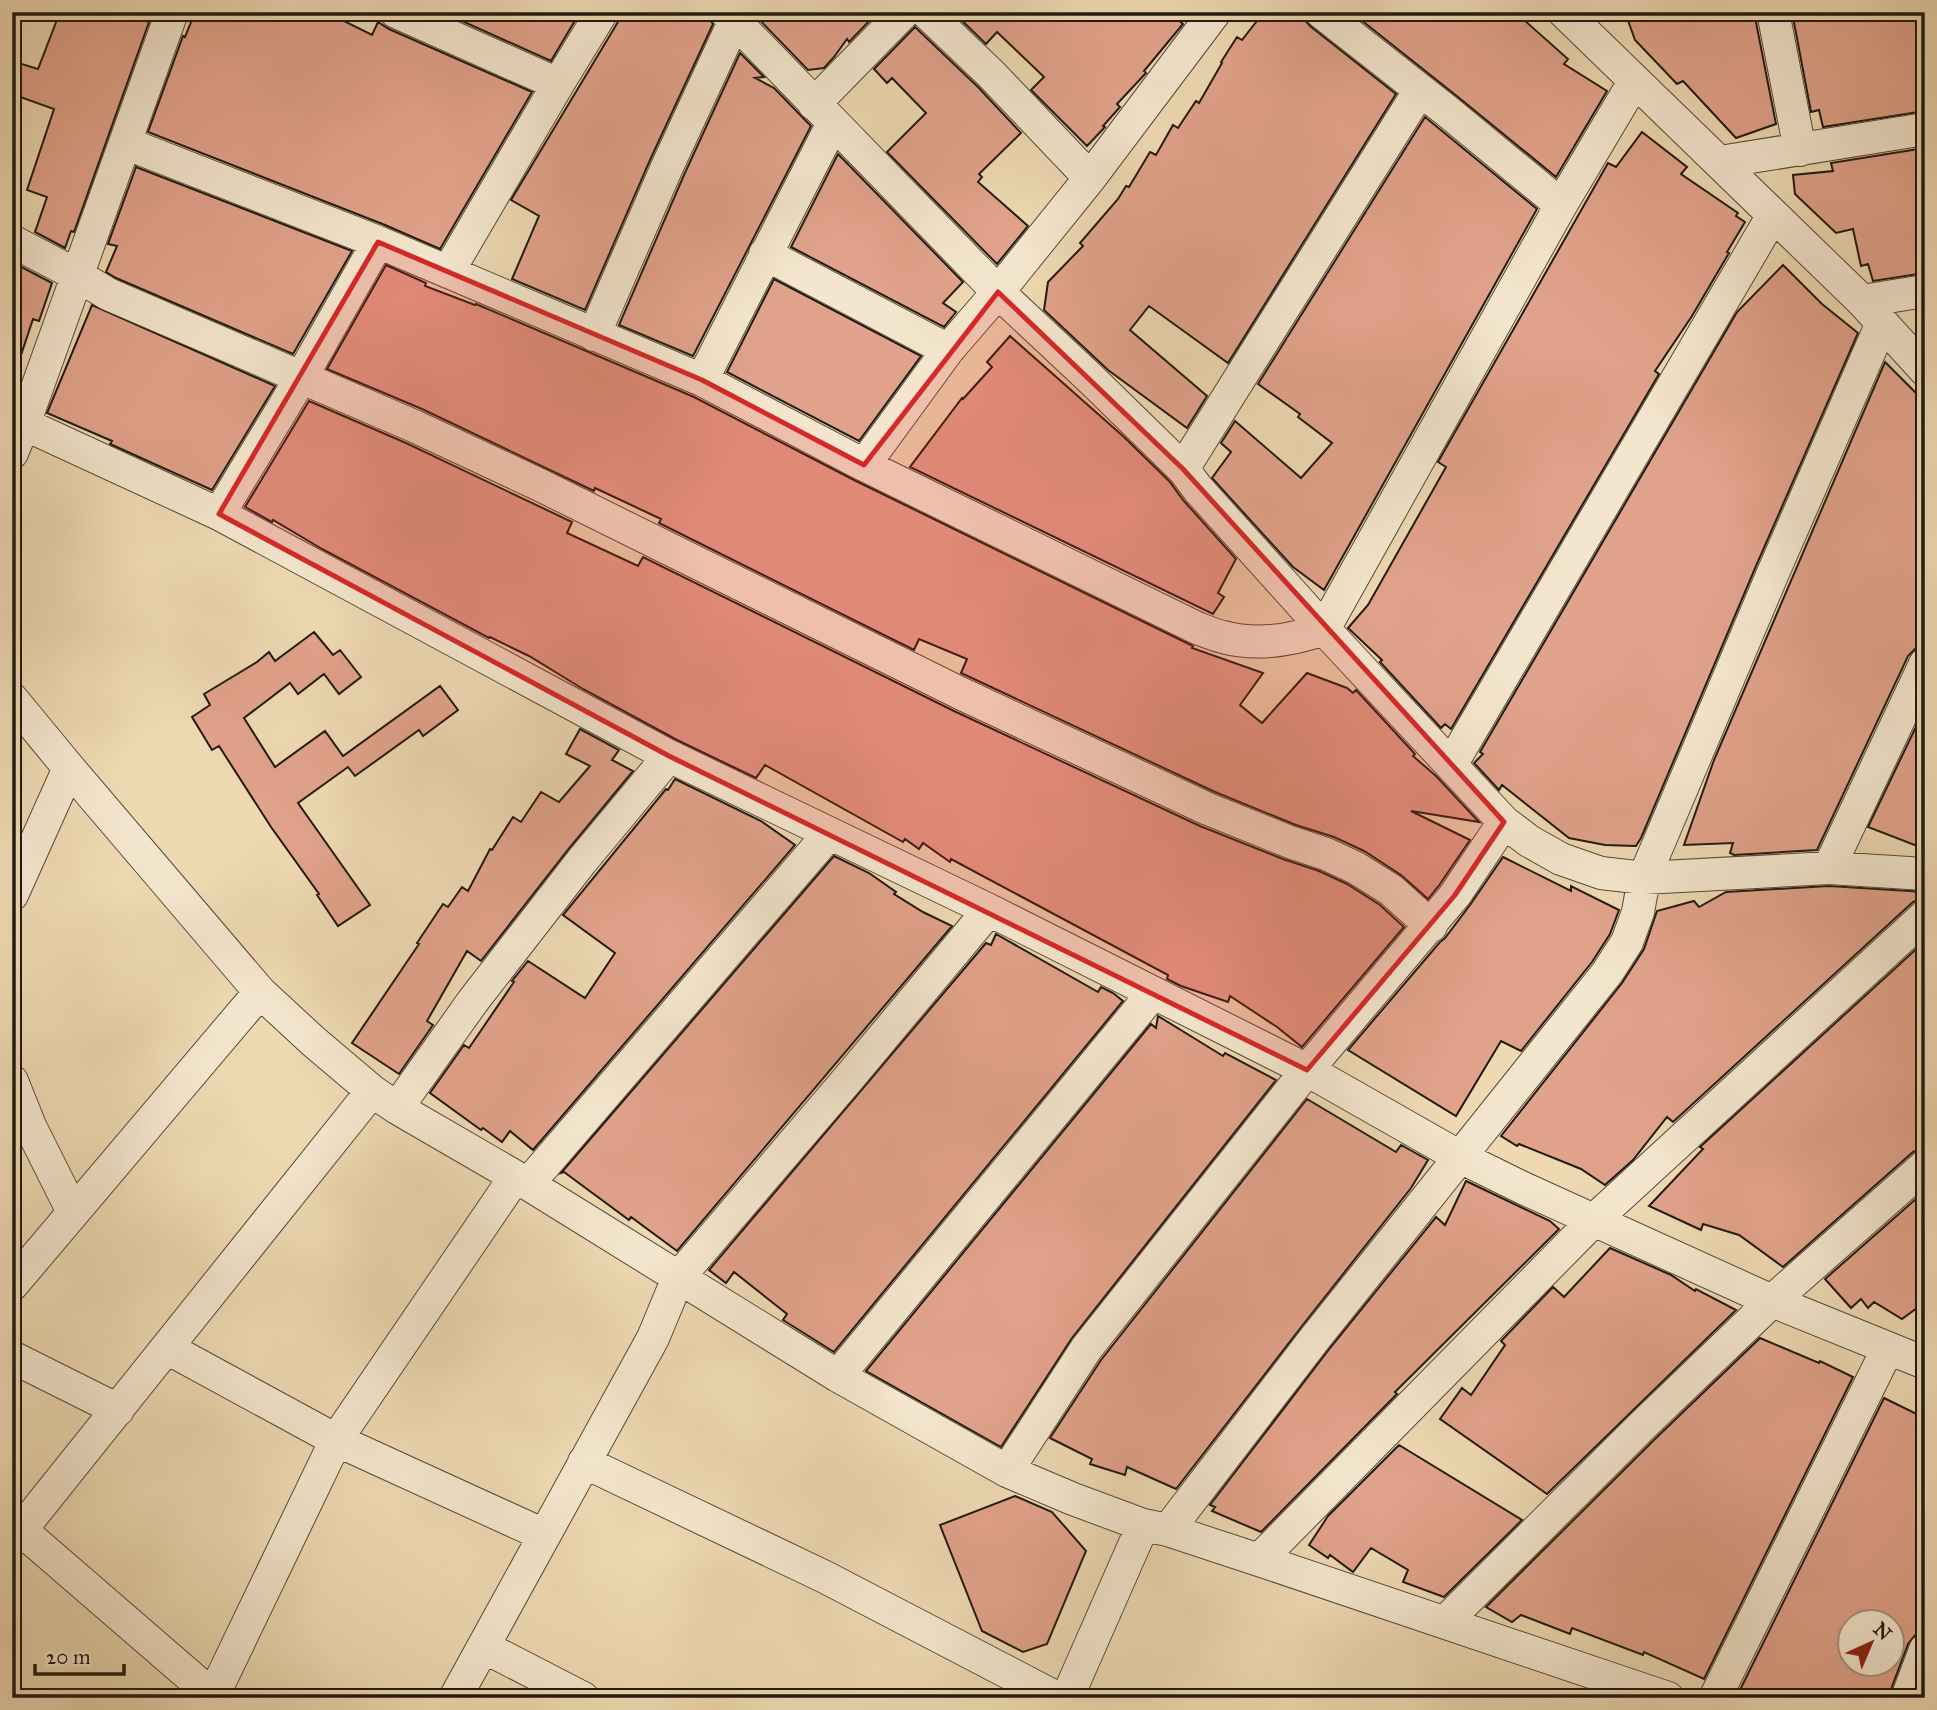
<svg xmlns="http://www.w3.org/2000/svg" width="1937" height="1710" font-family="'IM FELL Great Primer',serif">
<rect width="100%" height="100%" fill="#eed9b3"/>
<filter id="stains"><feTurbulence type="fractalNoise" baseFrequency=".00286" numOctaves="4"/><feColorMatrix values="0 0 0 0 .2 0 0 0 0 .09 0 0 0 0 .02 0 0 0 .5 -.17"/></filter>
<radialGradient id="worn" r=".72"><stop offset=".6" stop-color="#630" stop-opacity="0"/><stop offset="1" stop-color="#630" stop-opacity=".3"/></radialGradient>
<!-- building -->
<path fill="#e1a28b" stroke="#211910" stroke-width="2" fill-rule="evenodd" d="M60,12h65l24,10 -75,210 -3,-1 -6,17 -30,-16 12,-35 -20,-7 27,-81 -42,-15v-33l26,8z
M195,12h131l46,23 6,-13 11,7 143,63 -92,157 -55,-24 -237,-93 35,-96 2,1z
M442,12h138l-29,49z
M620,12h88v5l5,7 -63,136 -65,150 -73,-31 27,-63 -28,-16 107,-178z
M752,12h126l-29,30 -2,-3 -13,18 -10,11 -16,2z
M953,12h217l13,12 -39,47 2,2 -29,31 3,3 -17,19 2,1 -18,19 -56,-56 13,-13 -47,-45 -11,12z
M1264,12h39l1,7 6,7 86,68 -168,269 -79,-57 -19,24 77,66 -20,32 -79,-58 -64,-60 4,-28 35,-36 -3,-3 38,-44 8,-13 3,1 21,-35 6,3 17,-30 5,3 18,-27 3,2 23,-40 -1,-1 16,-25 5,3z
M1351,12h164l53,47 -4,5 43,27 -51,86 -98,-80z
M1625,12h129l22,112 -40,14 -53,-57 -6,3 -42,-44z
M1792,12h133v99l-102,16 -4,-17 -8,2z
M915,27l63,60 43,46 -42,41 3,3 -4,5 50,44 -31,38 -110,-112 39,-39 -34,-35 -5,5 -13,-14z
M740,53l24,24 -9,1 19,10 37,38 -118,230 -74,-31 65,-150z
M1425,117l112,92 -213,381 -31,-23 -81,-89 19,-26 -10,-9 14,-22 66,57 31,-35 -34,-26 2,-3 -42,-30z
M1642,132l45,35 -6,7 57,39 -2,3 9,6 -18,30 2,1 -37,63 -37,55 4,3 -208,355 -6,-5 -4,4 -61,-66 2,-2 -34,-32 20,-23 78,-138 -8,-5 170,-299 8,4z
M1925,148v125l-52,8 -5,-17 -7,2 -8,-37 -17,4 -41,-39 -2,-19 40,-4 -2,-8z
M838,154l125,128 -20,21 13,9 -12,15 -153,-80z
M136,167l216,84 -59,103 -177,-76 -10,-6 11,-26 -9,-2z
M12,262l40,21 -13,38 -6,-2 -16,48 -5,-1z
M386,265l40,18 -1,3 50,19 1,-1 218,93 162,84 337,165 -1,2 71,25 -23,32 22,18 45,-50 40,15 6,5 3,-3 59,64 -2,2 23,20 43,46 -68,-11 59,29 -30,44 -12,15 -27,-24 -37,-24 -30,-14 -38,-12 -81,-33 -254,-119 6,-14 -48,-20 -5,11 -255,-127 2,-4 -66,-31 -1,3 -172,-82 -95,-40z
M1783,265l39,39 36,29 -102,233 -115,272 -5,8 -31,-1 -36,-7 -67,-53 -3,5 -25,-27 9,-9 -3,-2 257,-440z
M774,279l147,77 -62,85 -132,-69z
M92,305l183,81 -63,104 -102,-46 2,-3 -65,-28z
M1010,336l114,101 45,44 15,20 52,58 -18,34 6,4 -11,17 -303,-147 52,-69 1,1 29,-32 -5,-5z
M1885,362l40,40v244l-10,3 -7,7 -91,194 -83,5 -4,-2 3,-10 -49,2 30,-85z
M309,401l97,42 166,79 -5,11 71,33 5,-9 311,154 246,115 83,33 36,12 28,13 33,21 24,22 -102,120 -25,-20 -47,-31 -2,6 -47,-16 -14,-7 1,-4 -217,-116 -1,3 -27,-19 -4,6 -14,-10 -2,3 -138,-77 -9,13 -79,-38 -94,-51 -54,-33 -39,-19 -1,1 -167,-89 -49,-29 -1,2 -27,-15z
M314,632l19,23 7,-5 21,27 -22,17 -15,-20 -26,20 -8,-11 -46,35 31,49 50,-36 18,25 97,-70 18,24 -35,26 -4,-6 -64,46 -7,-9 -50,36 72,102 -32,21 -21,-31 2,-1 -48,-67 -52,-81 -7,4 -20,-33 18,-12 -6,-11 53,-32 12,-10 6,9z
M1925,708v141l-57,-22z
M580,729l39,21 -7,10 21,11 -66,80 -86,110 -14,-10 -40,70 6,4 -34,49 -47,-31 67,-99 -2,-1 26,-39 5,3 14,-20 6,4 22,-42 2,1 21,-33 8,5 20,-30 18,10 31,-36 -24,-12z
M675,779l86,42 34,24 -262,305 -23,-19 -8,11 -19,-14 -2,2 -51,-37 34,-48 5,3 45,-66 -2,-1 16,-20 57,37 30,-45 -52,-38 103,-126 2,1z
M834,856l35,17 27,19 -2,2 29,18 29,14 -275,325 -46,-34 -2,3 -65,-48 -3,1z
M1503,857l68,34v-5l48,24 -9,24 -18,28 -71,89 -20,-10 -45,75 -108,-66 92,-108 5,-4 25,-33z
M1829,886l96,6v6l-12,4 -240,220 -6,-5 -34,43 -28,25 -24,-16 -62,-25 -2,2 -16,-10 121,-153 22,-34 13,-38 37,-10 5,6 27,-15z
M996,934l102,58 3,-5 12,6 10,8 -289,351 -51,-32 4,-6 -53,-42 -8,11 -17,-13 277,-327 5,2z
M1925,941v207l-12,4 -130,115 -44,-32 -36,-11 -2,6 -52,-24 54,-57 -3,-2z
M1158,1016l65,40 2,-3 51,27 -204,258 -71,109 -135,-76 285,-347 5,4z
M1307,1099l89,53 5,-7 27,15 -17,28 -109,138 -126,163 -49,-22 -2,8 -35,-11 2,-5 -42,-21 51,-78z
M1466,1181l84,40 9,8 -164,163 2,2 -136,138 -49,-21 3,-4 -5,-2 120,-157 106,-131 9,8z
M1925,1191v111l-23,17 -28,-17 -6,6 -7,-9 -10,9 -26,-29z
M1610,1248l61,27 24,16 1,-2 40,21 -189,184 -107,-75 22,-31 9,7 34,-50 -4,-4 52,-54 11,10z
M1760,1338l59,25 1,-2 33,16 -149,302 -60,-27 -1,3 -71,-27 -2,6 -49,-19 -9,7 -26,-15 168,-167z
M1884,1398l41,20v195l-9,21 -8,10 -18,48 -1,6h-128l-21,-8zM1850,1622h42v42h-42z
M1399,1445l123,75 -78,77 -41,-15 5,-12 -37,-22 -18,24 -23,-17 -2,3 -19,-13 19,-29z
M1015,1496l37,16 34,39 -39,93 -24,8 -41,-21 -42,-106z"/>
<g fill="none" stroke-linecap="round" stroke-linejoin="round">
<!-- street casing -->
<g stroke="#544939" stroke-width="34">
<path id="street" d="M396,12l162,72
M726,12l272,280 94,88 91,89 15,20 126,140 180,193 25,19 32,18 40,14 43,5 185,-10 96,6
M926,12l65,62 99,104
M1321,12l126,99 114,94
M1564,12l298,289 63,69
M1773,12l27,138
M814,104l90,-92
M125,143l253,99 324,138 162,85 333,163c8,3 17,7 26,9 33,9 70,3 101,-8l237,-424 73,-123
M1720,162l205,-33
M12,241l65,34 31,19 306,132 126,59 422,209 246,115 82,33 36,12 30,14 35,22 40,36
M765,254l183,96
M448,272l110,-188 44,-72
M1862,301l63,-10
M594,335l73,-168 67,-145
M702,380l131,-257
M24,424l195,90 450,242 320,154 318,160 153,87 63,31 249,113 153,62
M12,453l12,-29 148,-412
M864,465l84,-115 50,-58 92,-114 125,-166
M1183,469l237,-379
M219,514l82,-136 77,-136
M12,699l57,69 191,224 53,49 59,50 25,17 131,76 310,192 169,95 66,28 70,26 25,5 91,30 409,138
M1451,765l322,-550
M1829,868l96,-204
M12,895l57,-127
M12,1081l18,45 43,86
M397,1108l76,-107 108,-139 88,-106
M528,1184l301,-350
M12,1285l248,-293
M167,1348l169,92 208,95
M12,1357l106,53
M838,1376l315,-383
M584,1462l241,115 232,121
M1007,1471l79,-122 221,-279 148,-175 49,-73
M21,1530l192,166
M1168,1530l148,-193 291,-364 20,-31 11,-30 6,-34 129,-305 109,-250
M12,1541l360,-450
M1259,1560l334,-339 332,-305
M1445,1622l196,-195 131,-126 153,-135
M484,1647l99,51
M212,1698l124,-258 179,-263
M455,1698l198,-360 25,-60 170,-199 141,-169
M1067,1698l76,-173
M1715,1698l173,-350
M1907,1698l18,-48"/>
</g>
<!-- street -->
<use href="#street" stroke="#f4e6ce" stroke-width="32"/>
</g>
<!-- marked area -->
<path fill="#d62828" fill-opacity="0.2" stroke="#d62828" stroke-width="5" stroke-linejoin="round" d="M378,242l324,138 162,85 134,-173 185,177 321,353 -49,73 -148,175 -638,-314 -450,-242z"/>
<!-- margin -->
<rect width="1937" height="1710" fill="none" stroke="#eed9b3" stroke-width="42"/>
<rect x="14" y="14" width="1909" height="1682" fill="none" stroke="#211910" stroke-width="3.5"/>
<rect x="21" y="21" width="1895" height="1668" fill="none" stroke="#211910" stroke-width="2"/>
<!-- north arrow -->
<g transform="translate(1871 1643) rotate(44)"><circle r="33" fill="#f4e6ce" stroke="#a09482" stroke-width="2"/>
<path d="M0-5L12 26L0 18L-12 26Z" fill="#8f2418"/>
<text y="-10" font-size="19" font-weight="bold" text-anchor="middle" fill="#211910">N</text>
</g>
<!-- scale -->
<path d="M35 1664v10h89v-10" fill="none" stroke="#211910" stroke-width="3.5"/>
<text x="46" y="1664" font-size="21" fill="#211910" stroke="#f4e6ce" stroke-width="5" paint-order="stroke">20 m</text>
<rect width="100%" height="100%" filter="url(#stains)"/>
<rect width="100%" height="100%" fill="url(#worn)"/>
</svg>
